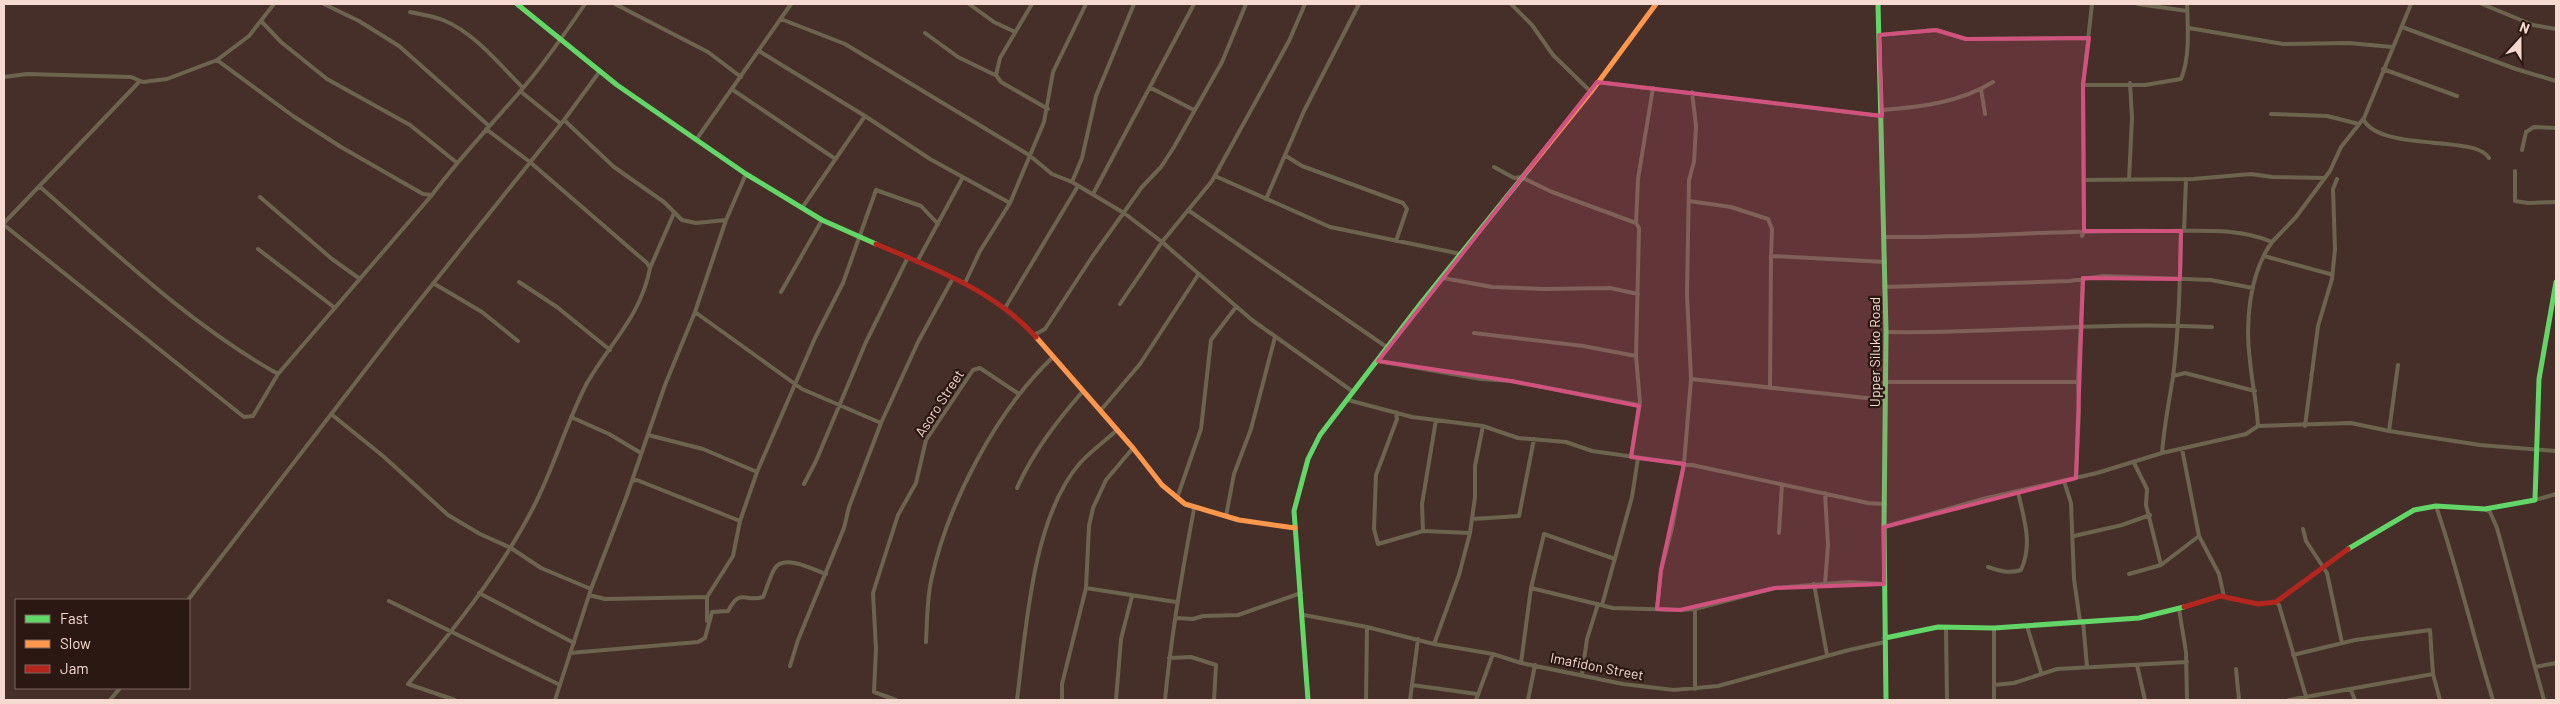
<svg xmlns="http://www.w3.org/2000/svg" width="2560" height="704" font-family="Barlow,sans-serif">
<rect width="100%" height="100%" fill="#462f29"/>
<g fill="none" stroke-linecap="round" stroke-linejoin="round">
<!-- street -->
<path stroke="#6c644f" stroke-width="4" d="M324,4l35,17 40,25 89,79
M615,4l93,48 33,25
M969,4l25,18 21,10
M1032,4l-32,54 -4,17 5,7 47,27
M1511,4l21,21 21,30 38,37
M2138,4l49,7
M2482,4l51,21 23,4
M410,12c11,2 23,4 33,8 32,13 57,45 80,68
M781,19l64,25 184,111 23,19 20,8 52,31 38,29 90,78 100,71
M262,22l19,20 46,37 83,46 46,37
M2402,27l114,42 40,12
M2189,28l94,16 66,-1 43,4
M925,33l33,24 37,18
M1879,35l57,-5 30,9 123,-1
M759,51l106,65 65,43 80,44
M217,60l76,56 48,31 82,47 9,1c29,-39 61,-72 92,-108 22,-26 42,-55 61,-83
M2383,69l74,27
M4,77l23,-3 104,3 12,5 24,-3 50,-19 32,-24 25,-32
M1597,82l284,34
M2083,85h62l36,-6c9,-21 7,-51 6,-75
M1151,88l43,22
M1981,89l4,25
M733,90l101,68
M520,91l41,33
M1882,110c38,-3 77,-7 111,-28
M2271,114l56,2 32,8
M2363,119c18,34 113,15 126,39
M564,120l50,47 50,35 18,18 14,3 30,-3
M696,140l95,-136
M2522,150l4,-18 8,-5 22,1
M1286,156l16,10 101,37 4,6 -11,32
M1494,167l20,11 7,-1 31,15 84,31 3,5 -3,128 4,47 -9,54
M2515,171v30l13,2 28,-1
M1215,176l115,51 131,27
M2085,180l108,-1 58,-5 21,3 53,1
M2129,180l3,-62 -2,-35
M1072,182l10,-24 14,-62 38,-92
M39,186c76,66 150,138 239,188
M1093,194l101,-190
M260,197l72,62 28,20
M1266,199l38,-88 55,-107
M1689,201l42,6 37,12 4,10 -1,27 114,6
M802,208l63,-92
M1188,210l200,138
M4,223l136,-142
M1636,223l2,-44 15,-91
M4,225l240,192 9,-1 25,-42 154,-179
M2184,231l2,-52
M2082,236l2,-5 -1,-146 9,-81
M1884,237c94,1 188,-8 282,-6 35,0 74,-3 106,11 -23,32 -27,81 -22,119 2,22 7,43 8,65
M2272,242l24,-25 34,-46 11,-24 23,-29 47,-114
M258,249l77,59
M2264,256l66,18
M917,262l46,-85
M650,268l24,-55
M1443,278l49,9 53,2 65,-1 28,6
M519,282l38,25 53,43
M433,283l49,29 36,29
M965,283l15,-32 30,-48 34,-81 9,-50 33,-68
M1885,287l184,-6 34,-5 108,4 42,8
M781,292l41,-72
M1120,304l42,-62 50,-61 77,-140 16,-37
M1005,308l73,-122
M695,312l107,77 79,34
M1886,332c109,2 217,-11 326,-5
M1474,333l109,13 53,10
M1034,335l11,-6 47,-72 50,-70 19,-20 13,-20 48,-85 24,-58
M1378,361l103,18 30,2 128,24
M2173,376l12,-3 70,18
M1691,379l194,21
M1884,382h194l5,-104
M1770,388l1,-132
M1348,400l64,17 71,9 35,12 48,4 26,9 100,14 176,38 17,1
M1101,410l39,-46 58,-89
M1396,412l1,7 -21,56 -2,54 4,15 45,-13 47,2
M331,414l52,42 65,59 32,19 31,14 30,20 50,21
M571,417l38,17 32,19
M2305,426l13,-100 14,-47 3,-30 -2,-60 4,-10
M2389,431l9,-66
M648,435l55,14 54,23
M2182,449l17,87 20,38 5,23
M2162,453c2,-26 7,-51 11,-76 6,-48 7,-98 8,-146
M2134,463l13,26 -1,16 15,60
M2076,478l3,-67 -1,-29
M632,481l5,-1 103,41
M2064,481l7,22 3,76 6,42
M804,484l12,-23 50,-119 42,-85
M1017,488c16,-36 40,-67 66,-97
M1825,493l3,52 -3,39
M1177,498l24,-69 10,-89 25,-33
M2535,500l21,-6
M2436,506c22,64 37,130 57,194
M2485,509l5,3 7,16 47,172
M1226,516l8,-42 17,-45 24,-92
M1472,519l47,-3 15,-77
M1884,527l99,-28 114,-26 65,-20 84,-19 12,-8 93,-3 38,8 91,14 76,6
M2303,529l3,12 21,32 15,70
M1423,531l-1,-27 14,-84
M1779,533l3,-49
M2074,536l48,-11 28,-10
M1988,567c12,4 21,7 33,3 12,-26 3,-51 -3,-78
M2129,574l32,-9 38,-29
M1814,584l13,71
M1086,588l90,14
M1531,588l13,-54 68,24
M479,593l95,50
M589,595l16,4 102,-2
M188,600l208,-270 168,-210 36,-49
M389,601l171,84
M2276,602l3,3 28,95
M1602,605l30,-108 6,-39
M1657,609l4,-39 11,-42 12,-64 7,-85 -4,-85 2,-114 5,-18 2,-36 -4,-34
M1695,609v80
M2179,609l7,43 1,48
M1304,615l63,12 67,17 59,10 28,9 102,21 51,6 44,-4 131,-36 36,-8
M1177,618l16,1 10,-3 35,-1 63,-22
M707,621v-24l26,-41 7,-35 17,-49 58,-134 28,-55 33,-93 45,16 17,18
M2083,621l4,46
M2027,626l14,46
M1946,628l1,72
M1994,628v72
M926,642c1,-20 1,-41 5,-61 16,-76 65,-170 122,-224
M1434,644l25,-69 11,-42 5,-36v-31l8,-40
M570,653l128,-11 7,-4 7,-26 16,-1c13,-24 16,-8 35,-14 4,-9 7,-21 12,-29 10,-14 39,2 51,6
M2293,655l62,-15 75,-10 3,44 7,26
M1169,658l22,-1 25,8 -2,35
M1521,663l10,-75 82,20 67,2 15,-1 80,-21 74,-6 35,2
M2137,665l8,35
M790,666l8,-26 46,-112 5,-21 32,-84 37,-81 35,-64
M2535,667l21,-4
M2236,669l3,31
M1582,674l5,-35 11,-35
M1412,685l65,9
M1994,685l20,-2 43,-14 130,-7
M2351,690l4,10
M110,700l10,-12
M455,700l-47,-16c46,-55 92,-112 125,-176 21,-40 33,-85 54,-125 23,-40 54,-67 63,-115l-3,-5 -117,-101 -44,-33
M555,700l36,-111 35,-91 39,-113 30,-73 31,-92 20,-46
M896,700l-22,-8 2,-43 -3,-56 25,-78 18,-32 10,-43 47,-70 7,-2 39,26
M1017,700c9,-70 15,-182 63,-237 11,-12 25,-22 37,-33
M1062,700v-16l24,-96 3,-62 4,-18 13,-28 27,-32
M1116,700l5,-61 11,-43
M1165,700c6,-64 17,-128 29,-191
M1366,700l1,-73
M1410,700l8,-61
M1476,700l17,-46
M1528,700l7,-35
M2289,700l144,-26"/>
<!-- fast -->
<path stroke="#63d668" stroke-width="5" d="M517,4l100,81 129,89 76,46 54,24
M1878,4l8,328 -2,195 2,173
M2348,549l66,-39 22,-4 49,3 50,-9 4,-121 17,-97
M1885,638l53,-11 56,1 145,-10 45,-11
M1308,700l-14,-189 14,-52 12,-24 101,-132 108,-134"/>
<!-- slow -->
<path stroke="#ff974d" stroke-width="5" d="M1529,169l62,-77 65,-88
M1036,337l97,111 29,37 23,19 54,16 56,8"/>
<!-- jam -->
<path stroke="#b3261e" stroke-width="5" d="M876,244c56,24 118,46 160,93
M2184,607l36,-11 38,8 18,-2 72,-53"/>
</g>
<!-- marked area -->
<path fill="#d2527f" fill-opacity="0.2" stroke="#d2527f" stroke-width="4" stroke-linejoin="round" d="M1936,30l30,9 123,-1 -6,47 1,146h97l-1,48 -97,-1 -7,200 -192,49v57l-109,4 -95,22 -23,-1 4,-39 23,-106 -53,-7 8,-51 -128,-25 -133,-20 219,-279 285,34 -3,-81z"/>
<g text-anchor="middle" dominant-baseline="central" stroke-width="4.5" stroke-linejoin="round" paint-order="stroke">
<!-- street labels -->
<g font-size="14" fill="#f6dad2" stroke="#2b1812">
<text transform="translate(1874 352) rotate(-90)">Upper Siluko Road</text>
<text transform="translate(939 403) rotate(-57)">Asoro Street</text>
<text transform="translate(1597 666) rotate(11)">Imafidon Street</text>
</g>
</g>
<!-- border -->
<rect width="2560" height="704" fill="none" stroke="#f6dad2" stroke-width="10"/>
<!-- legend -->
<rect x="15" y="599" width="175" height="90" fill="#2b1812" stroke="#7c665f"/>
<rect x="25" y="615" width="25" height="8" fill="#63d668" stroke="#7c665f"/>
<text x="60" y="624" font-size="15" fill="#f6dad2">Fast</text>
<rect x="25" y="640" width="25" height="8" fill="#ff974d" stroke="#7c665f"/>
<text x="60" y="649" font-size="15" fill="#f6dad2">Slow</text>
<rect x="25" y="665" width="25" height="8" fill="#b3261e" stroke="#7c665f"/>
<text x="60" y="674" font-size="15" fill="#f6dad2">Jam</text>
<!-- north arrow -->
<g transform="translate(2520 40) rotate(21)" stroke="#2b1812" stroke-width="4" paint-order="stroke">
<path d="M0-4L9 19L0 12L-9 19Z" fill="#f6dad2"/>
<text y="-8" font-size="14" font-weight="bold" text-anchor="middle" fill="#f6dad2">N</text>
</g>
</svg>
